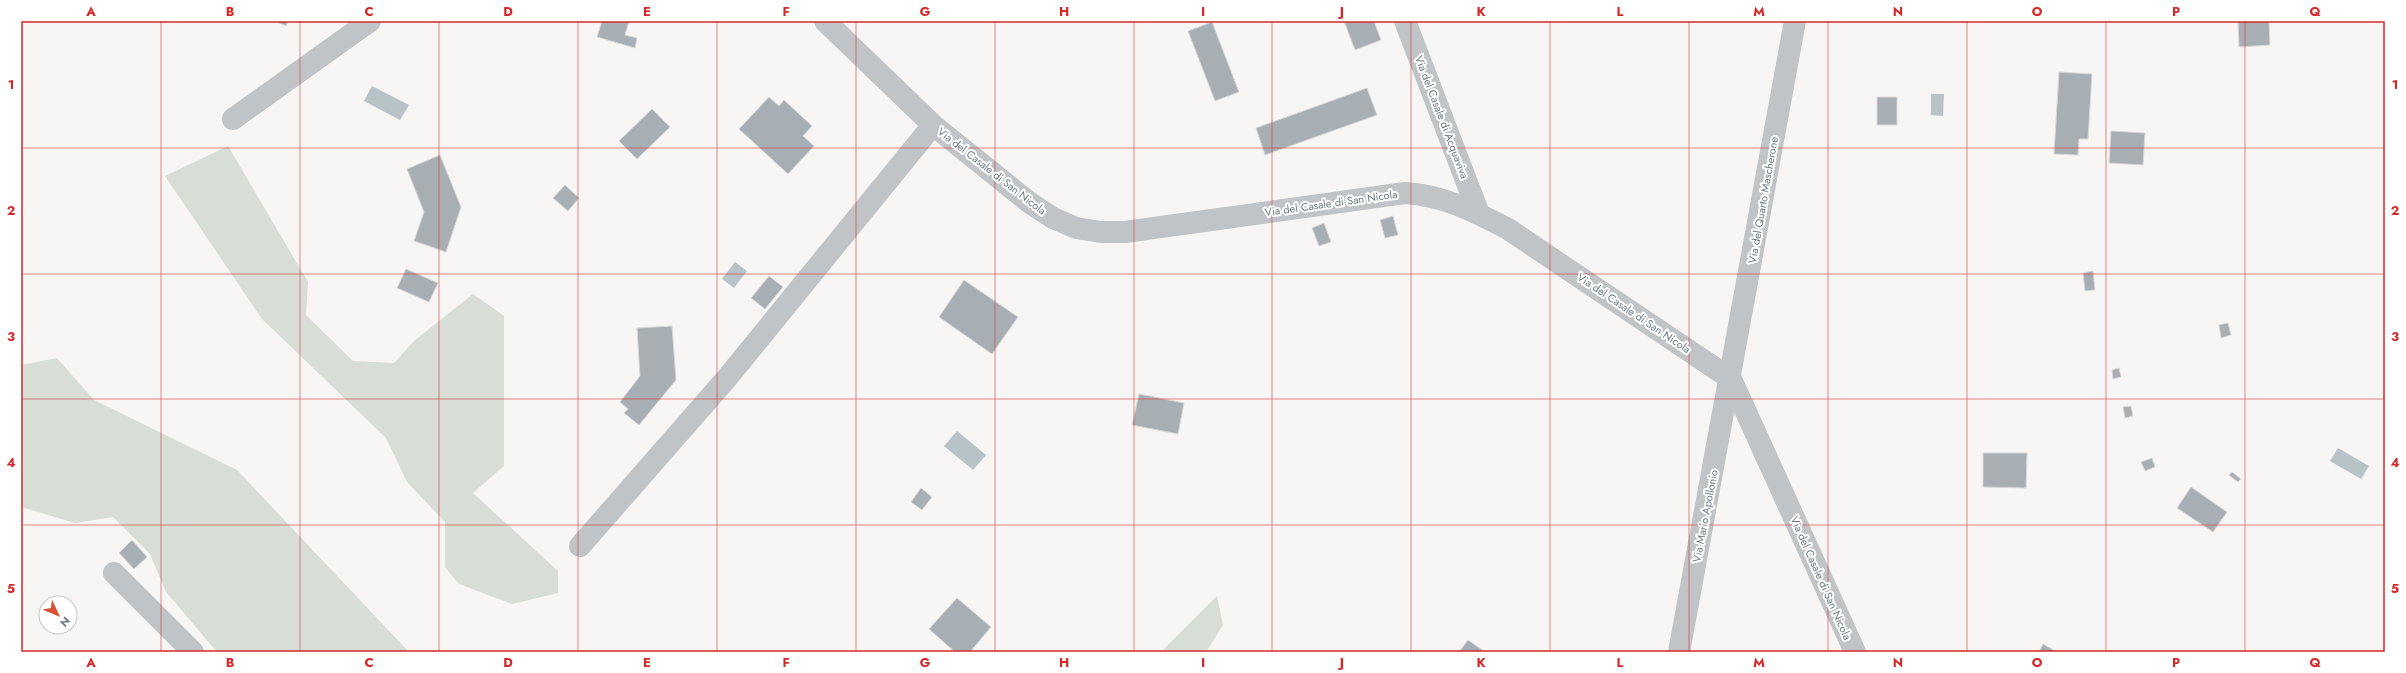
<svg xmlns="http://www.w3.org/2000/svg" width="2406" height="673" font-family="Jost,sans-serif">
<rect width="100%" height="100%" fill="#f7f6f4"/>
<!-- green -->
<path fill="#d8ddd5" d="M228,146l80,136 -2,33 47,46 41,2 21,-23 58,-46 31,22v150l-31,27 85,78v22l-46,11 -53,-20 -14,-17v-45l-38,-40 -21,-44 -124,-119 -97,-143z
M57,358l37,42 143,70 172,182h-192l-51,-60 -16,-38 -37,-37 -38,6 -54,-16v-142z
M1217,596l6,29 -17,27h-45z"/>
<!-- water -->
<path fill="#b7c3c6" d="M372,86l37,19 -9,15 -36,-19z
M1931,94h13l-1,22 -12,-1z
M735,262l12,9 -13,17 -12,-9z
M957,431l29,24 -13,15 -29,-24z
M2338,448l31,18 -8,13 -31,-18z"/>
<!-- building -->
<path fill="#a8afb4" stroke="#d8d8d6" d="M274,21h14l-2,5z
M602,21h27l-4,14 12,3 -2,10 -38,-11z
M1344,21h30l7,19 -26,10z
M2238,21h31l1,24 -31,2z
M1212,22l27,70 -24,9 -27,-70z
M2059,72l33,2 -4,65h-9l-1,16 -24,-1z
M1367,88l10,27 -112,40 -9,-27z
M769,97l10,9 5,-6 28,26 -9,10 11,10 -26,28 -49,-45z
M1877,97h20v28h-20z
M652,109l18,18 -33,32 -18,-18z
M2111,131l34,2 -2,32 -34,-2z
M440,155l21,52 -15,45 -32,-11 10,-29 -17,-43z
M565,185l14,13 -11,13 -15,-13z
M1393,216l5,19 -13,3 -5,-18z
M1324,223l7,19 -12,4 -7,-18z
M406,269l32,14 -9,19 -32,-14z
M2093,271l2,19 -10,1 -2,-18z
M769,276l14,11 -18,22 -14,-11z
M964,280l54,37 -26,37 -53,-37z
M2228,323l3,12 -10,3 -2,-13z
M672,326l4,54 -37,45 -15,-12 4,-4 -8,-7 20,-26 -3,-48z
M2119,368l2,9 -8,2 -1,-9z
M1139,394l45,9 -6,31 -46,-9z
M2131,406l2,10 -8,2 -2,-11z
M1983,453h44l-1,35 -43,-1z
M2152,458l3,9 -10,4 -4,-9z
M2232,472l9,7 -3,3 -9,-7z
M2191,487l36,25 -14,20 -36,-24z
M921,488l11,9 -10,13 -11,-8z
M132,540l15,17 -13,12 -15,-16z
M957,598l34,29 -21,25h-15l-26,-23z
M1468,640l17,12h-26z
M2043,644l14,8h-18z"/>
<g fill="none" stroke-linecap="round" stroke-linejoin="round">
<!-- minor -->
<path stroke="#c0c4c7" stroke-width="22" d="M825,21l108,104 97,78 23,15 23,10 25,4h24l280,-39c38,2 70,19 103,36l223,150 124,273
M1405,21l74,193
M233,119l137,-98
M580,546l147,-168 206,-253
M114,573l79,79
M1679,652l116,-631"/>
</g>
<!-- grid -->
<path fill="none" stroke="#d62828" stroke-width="1" stroke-opacity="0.55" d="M161,21v631M300,21v631M439,21v631M578,21v631M717,21v631M856,21v631M995,21v631M1134,21v631M1272,21v631M1411,21v631M1550,21v631M1689,21v631M1828,21v631M1967,21v631M2106,21v631M2245,21v631M21,148h2364M21,274h2364M21,399h2364M21,525h2364"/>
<g text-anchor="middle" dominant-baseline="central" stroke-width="4" stroke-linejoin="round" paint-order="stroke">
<!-- street labels -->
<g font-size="11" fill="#687883" stroke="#fff">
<text transform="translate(1442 117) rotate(69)">Via del Casale di Acquaviva</text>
<text transform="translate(992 171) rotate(38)">Via del Casale di San Nicola</text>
<text transform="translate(1763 200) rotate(-80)">Via del Quarto Mascherone</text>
<text transform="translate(1331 203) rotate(-8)">Via del Casale di San Nicola</text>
<text transform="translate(1634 313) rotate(34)">Via del Casale di San Nicola</text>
<text transform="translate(1705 516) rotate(-79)">Via Mario Apollonio</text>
<text transform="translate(1821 578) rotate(66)">Via del Casale di San Nicola</text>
</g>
</g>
<!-- border -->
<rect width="2406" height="673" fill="none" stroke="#ffffff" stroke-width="44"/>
<!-- north arrow -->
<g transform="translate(58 615) rotate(134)"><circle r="19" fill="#ffffff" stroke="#c3c9cd"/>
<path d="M0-3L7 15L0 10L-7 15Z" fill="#d75134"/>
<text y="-6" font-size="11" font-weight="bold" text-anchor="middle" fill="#687883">N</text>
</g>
<rect x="22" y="22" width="2362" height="629" fill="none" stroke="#d62828" stroke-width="1.5"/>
<g font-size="13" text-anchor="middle" font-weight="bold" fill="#d62828">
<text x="91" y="16">A</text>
<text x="230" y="16">B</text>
<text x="369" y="16">C</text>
<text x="508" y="16">D</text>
<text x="647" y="16">E</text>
<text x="786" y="16">F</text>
<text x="925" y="16">G</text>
<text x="1064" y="16">H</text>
<text x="1203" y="16">I</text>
<text x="1342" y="16">J</text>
<text x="1481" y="16">K</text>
<text x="1620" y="16">L</text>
<text x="1759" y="16">M</text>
<text x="1898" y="16">N</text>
<text x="2037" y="16">O</text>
<text x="2176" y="16">P</text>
<text x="2315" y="16">Q</text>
<text x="11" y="89">1</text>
<text x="2395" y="89">1</text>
<text x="11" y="215">2</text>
<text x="2395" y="215">2</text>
<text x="11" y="341">3</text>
<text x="2395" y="341">3</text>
<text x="11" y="467">4</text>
<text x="2395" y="467">4</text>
<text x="11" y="593">5</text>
<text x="2395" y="593">5</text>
<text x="91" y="667">A</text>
<text x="230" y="667">B</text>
<text x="369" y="667">C</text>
<text x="508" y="667">D</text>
<text x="647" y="667">E</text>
<text x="786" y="667">F</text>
<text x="925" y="667">G</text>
<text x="1064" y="667">H</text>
<text x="1203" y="667">I</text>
<text x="1342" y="667">J</text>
<text x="1481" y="667">K</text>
<text x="1620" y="667">L</text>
<text x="1759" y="667">M</text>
<text x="1898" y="667">N</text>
<text x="2037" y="667">O</text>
<text x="2176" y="667">P</text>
<text x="2315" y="667">Q</text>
</g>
</svg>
